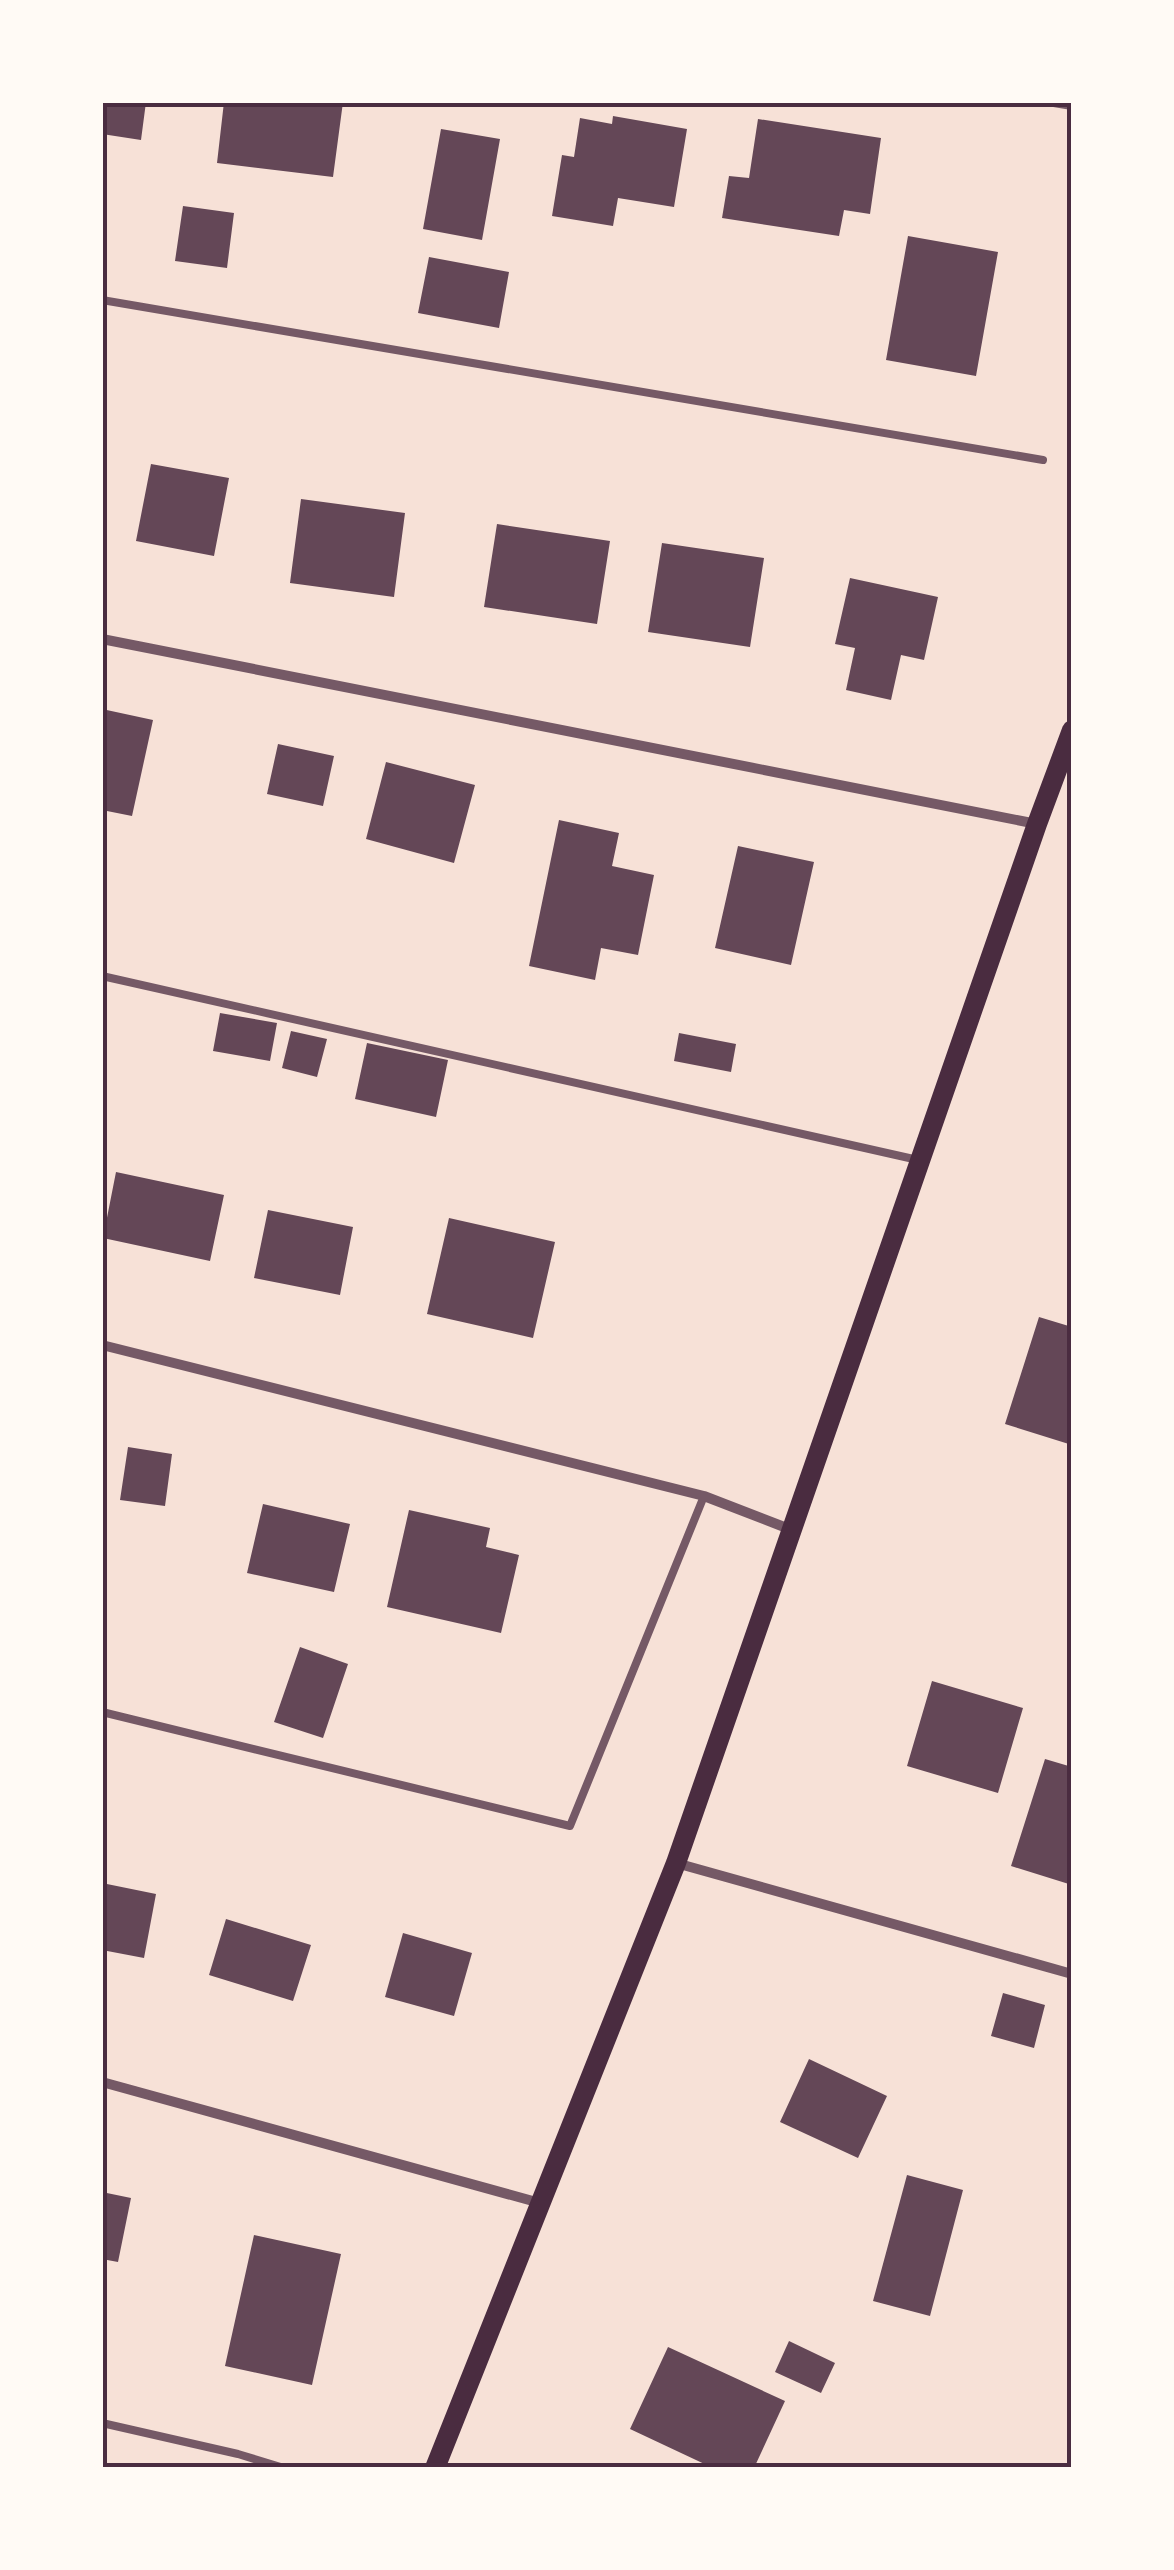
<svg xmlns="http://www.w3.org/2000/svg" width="1174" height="2570" font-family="Overpass,sans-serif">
<rect width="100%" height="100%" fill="#f7e1d7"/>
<!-- building -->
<path fill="#644757" d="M102,102h44l-5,38 -39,-6z
M224,102h119l-10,75 -116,-14z
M613,116l74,13 -13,78 -56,-9 -5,28 -61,-10 10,-61 12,2 6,-39 32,6z
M758,119l123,19 -11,76 -26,-4 -5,26 -117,-18 7,-42 20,2z
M441,129l59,10 -18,101 -59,-11z
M183,206l51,7 -7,55 -52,-7z
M908,236l90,16 -22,124 -90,-16z
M429,257l80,15 -10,56 -81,-15z
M151,464l78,14 -15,78 -78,-15z
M301,499l104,14 -11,84 -104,-14z
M497,524l113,17 -13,83 -113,-17z
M662,543l102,15 -14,89 -102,-15z
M850,578l88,19 -14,63 -23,-5 -10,45 -45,-10 9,-42 -20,-4z
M102,709l51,11 -21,96 -30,-6z
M278,744l56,12 -11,50 -56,-12z
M386,762l89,23 -21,78 -88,-24z
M559,820l60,13 -7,33 42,9 -16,80 -37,-7 -6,32 -66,-14z
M738,846l76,16 -23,103 -76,-17z
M220,1013l57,10 -7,38 -57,-10z
M291,1031l36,8 -10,38 -35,-9z
M679,1033l57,11 -5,28 -57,-11z
M367,1043l81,17 -12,57 -81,-18z
M116,1172l108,23 -14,66 -107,-23z
M268,1210l85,17 -13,68 -86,-17z
M449,1218l106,24 -22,96 -106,-24z
M1039,1317l33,10v118l-67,-21z
M128,1447l44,7 -7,52 -45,-6z
M263,1504l87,20 -16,68 -87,-19z
M409,1510l81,18 -4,19 33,8 -18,78 -114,-26z
M300,1647l48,17 -25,74 -49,-16z
M932,1681l91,27 -25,85 -91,-27z
M1045,1759l27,8v118l-61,-19z
M102,1883l54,11 -12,64 -42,-8z
M226,1919l85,26 -18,56 -84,-26z
M403,1933l69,20 -18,63 -69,-19z
M1003,1993l42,12 -11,43 -43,-12z
M809,2059l78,37 -29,62 -78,-36z
M907,2175l56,15 -33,126 -57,-15z
M102,2192l29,6 -13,64 -16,-3z
M254,2235l87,19 -29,131 -87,-19z
M789,2341l46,22 -14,30 -46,-21z
M668,2347l117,54 -31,67h-41l-83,-39z"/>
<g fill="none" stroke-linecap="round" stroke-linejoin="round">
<!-- service -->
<path stroke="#755966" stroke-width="8" d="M102,300l941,160
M102,976l816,184
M102,1712l468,114 134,-330
M102,2423l136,31 46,14"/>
<!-- minor -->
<path stroke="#755966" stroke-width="10" d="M1054,102l18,3
M102,639l935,185
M102,1345l602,151 88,34
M676,1863l396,111
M102,2082l438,121"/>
<!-- secondary -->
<path stroke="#4a2c40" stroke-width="20" d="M435,2468l241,-605 361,-1039 35,-94"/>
</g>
<!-- border -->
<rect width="1174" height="2570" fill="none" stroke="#fffaf5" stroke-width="210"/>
<rect x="105" y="105" width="964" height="2360" fill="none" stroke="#4a2c40" stroke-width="4"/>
</svg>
